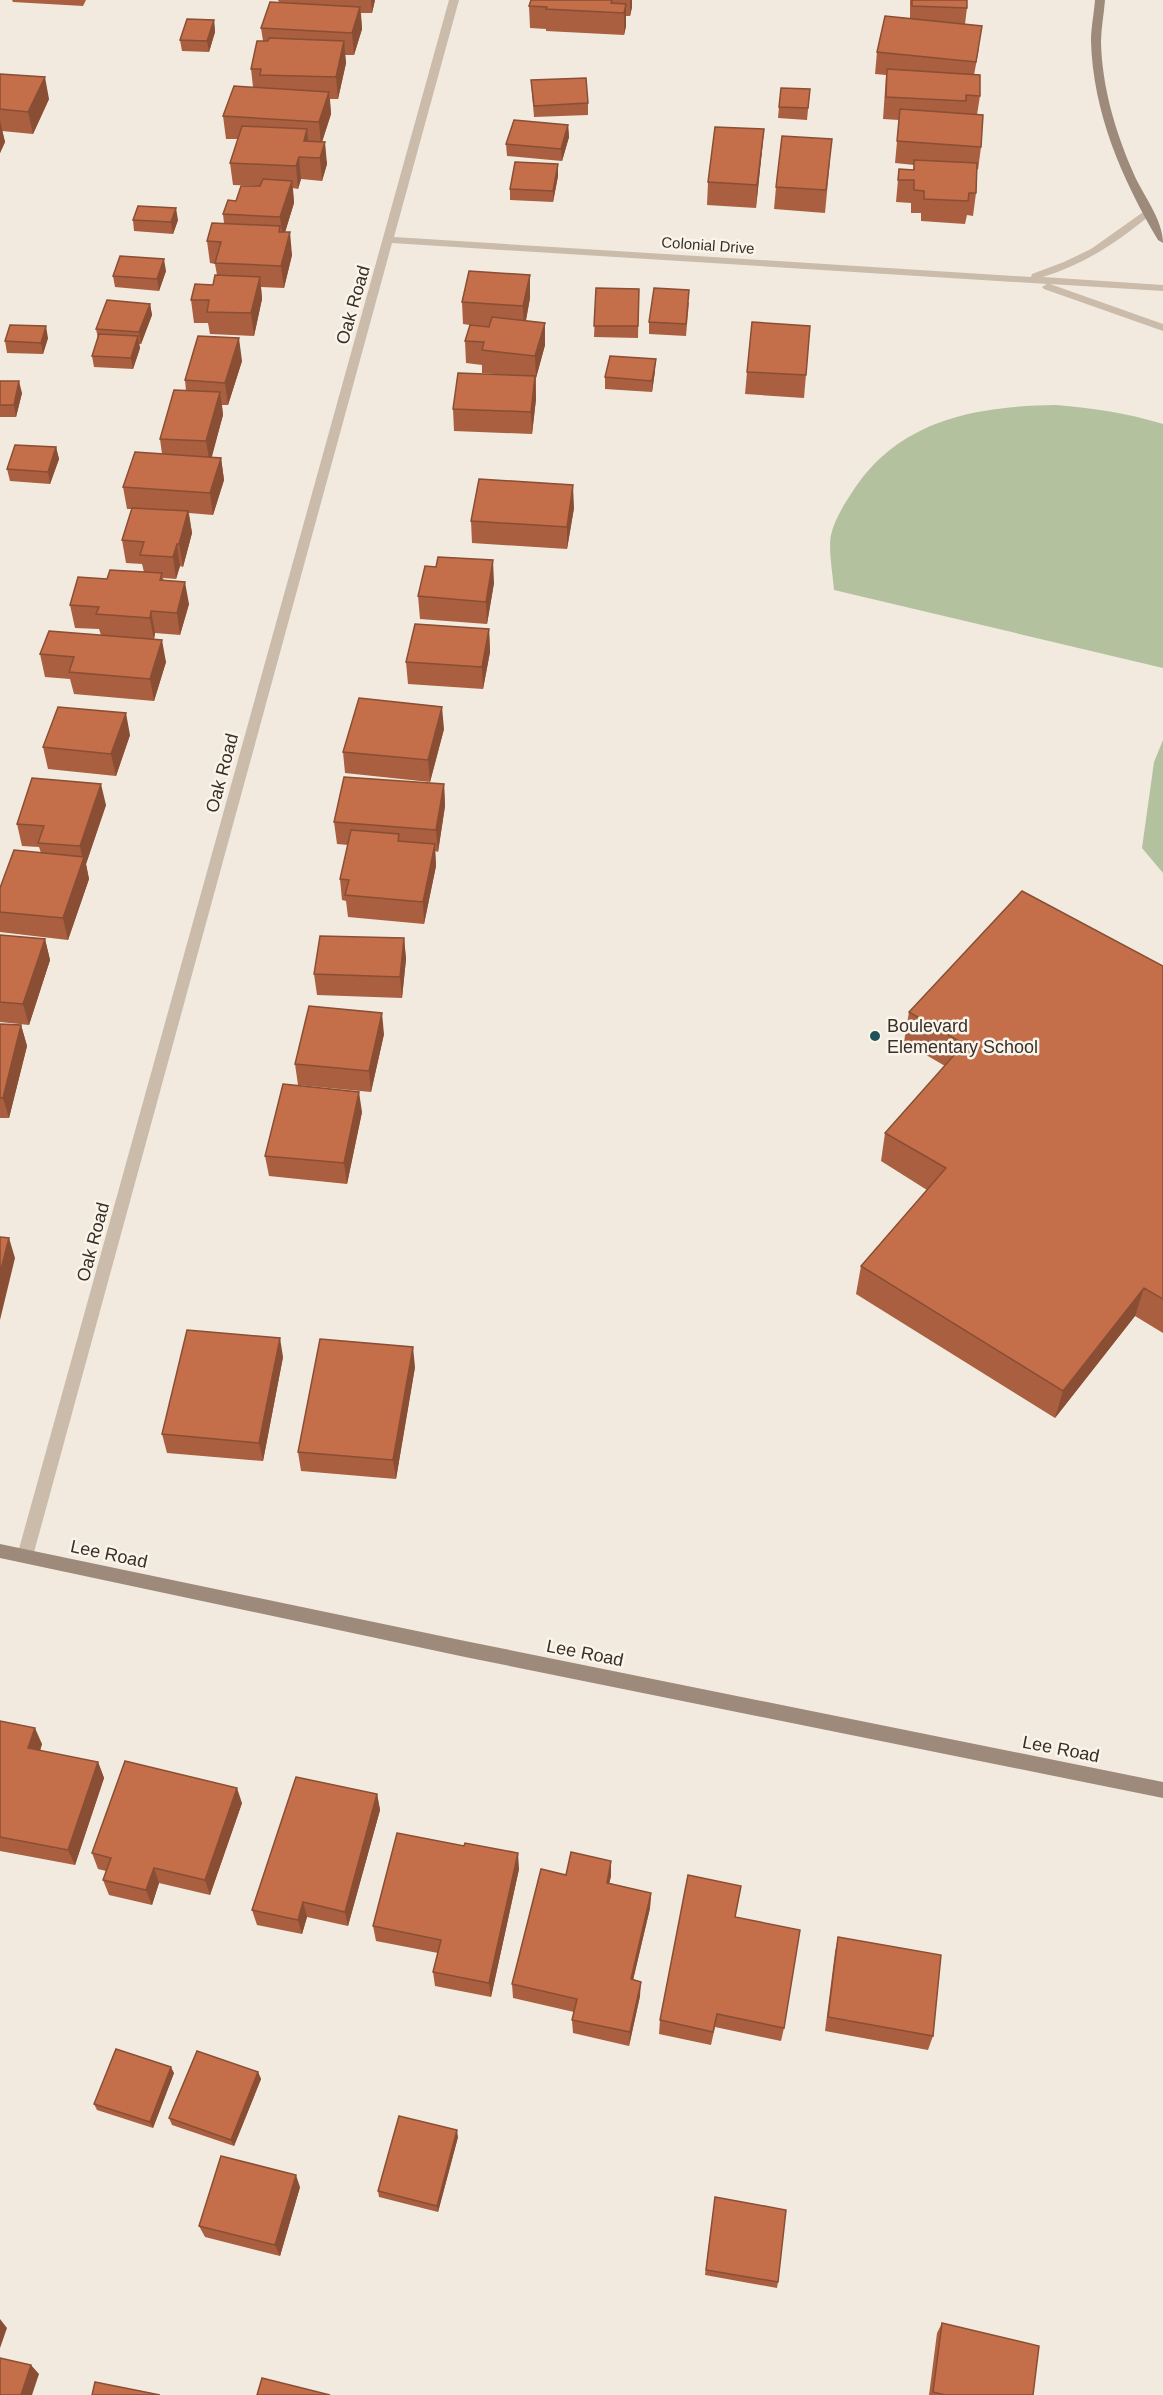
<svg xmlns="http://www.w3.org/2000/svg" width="1163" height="2395" font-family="Helvetica,sans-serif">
<rect width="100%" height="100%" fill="#f2eade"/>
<!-- green -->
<path fill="#b3c19e" d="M1056,405c37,3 71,8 107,19v244l-329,-78c-1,-15 -6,-41 -3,-55 3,-14 12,-29 20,-41 46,-74 124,-88 205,-89z
M1163,740v133l-21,-25 12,-86z"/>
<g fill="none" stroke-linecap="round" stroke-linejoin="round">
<!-- street -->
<path fill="#cabbaa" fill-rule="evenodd" d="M449,0h10l-65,237 637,40 1,-3 32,-12 27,-13 55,-39 4,1v4c-33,28 -66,49 -107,62l120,8v6l-113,-7 113,40v7l-119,-42 -2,-2 5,-3 -655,-41 -359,1313 -2,5 -6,2 -6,-2 -2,-5z"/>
<!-- secondary -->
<path fill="#9e8a7b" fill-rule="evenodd" d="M1095,0h10c-1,14 -4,28 -4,42 1,44 14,89 32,130 9,22 30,47 30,71l-5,-3c-36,-61 -65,-127 -67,-199 0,-14 3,-27 4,-41z
M0,1544l465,97 698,141v16l-698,-141 -465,-99z"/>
</g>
<!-- wall -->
<path fill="#a95f40" d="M12,0h74l-3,6 -70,-4z
M278,0h97l-3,13h-11l1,16 -8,26h-9l1,8 -8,36h-8l1,15 -9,28 5,22 -5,17 -21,-2 -3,10 -5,-1 1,15 -9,29 7,23 -8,33 -23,-1 1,12 -8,37 -44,-2 -2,-11h-14l-3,-23 22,-15 4,-10 -2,-11 -5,-1 -3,-22 17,-18 -1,-9 13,-13 24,-15 -27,-1 -3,-22 8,-24h-12l-3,-23 30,-29 -2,-18 12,-28 -2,-13 18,-26z
M531,0h101v7l-2,9h-4v10l-2,9 -78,-4v-2l-16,-1 -1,-22z
M910,0h57v8l-2,16 14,24 -5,27 6,21 -3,19 4,32 -3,23 -1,-1 -1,24 -3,23 -6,-1 -2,9 -44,-3v-8h-10v-10l-15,-1 3,-33 14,1 1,-5 -19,-2 4,-43 -16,-1 3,-44 -11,-1 2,-22 33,-33z
M214,20l1,12 -6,20 -27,-1 -2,-11z
M0,74l49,25 -16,35 -31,-3 3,11 -5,11z
M531,80l57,23v12l-54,2z
M810,89l-3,31 -29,-2 1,-11z
M568,125l1,12 -7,24 -55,-5 -1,-12z
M764,129l-8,79 -49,-3 1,-23z
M830,161l-5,52 -51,-4 2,-22z
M558,176l-5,26 -43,-2v-11z
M133,220h45l-5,14 -39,-3z
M166,271l-7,20 -44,-4 -2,-11z
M596,288l43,1 -1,49 -44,-1z
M530,298l-4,23 19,2v22l-9,33v21l-4,35 -78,-3 -1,-22 54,-34 -25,-2v-8l-16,-2 -1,-22 5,-16 -7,-1 -1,-22z
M689,302l-3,34 -37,-2v-12z
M150,304l2,11 -11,29h-2l1,4 -7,21 -39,-2 -2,-11 6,-17 -2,-10z
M810,326l-6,72 -59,-4 2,-22z
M48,338l-5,16 -36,-1 -2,-12z
M242,361l-14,44h-6l1,10 -12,42 10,1 3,22 -11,35 -24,-2 3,20 -9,34 -3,-1 -4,13 -13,-1 1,3 25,23 -9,31 -25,-2 -1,6 12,23 -12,39 -80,-7 -4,-15 -25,-2 -5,-23 61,-19 -2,-6 -24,-1 -5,-23 37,-26 37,-7 -2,-8 -16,-1 -4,-23 10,-31h-5l-4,-22 39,-33 -2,-15 26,-48 -1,-11z
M655,371l-3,21 -47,-3v-12z
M0,381l22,12 -6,24h-16z
M56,447l3,12 -9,25 -40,-3 -3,-12z
M574,508l-7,41 -95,-6 -1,-22z
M494,583l-7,41 -67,-5 -2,-23z
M489,629l1,23 -7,37 -75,-5 -2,-22z
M444,729l-14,53 -85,-9 -2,-21z
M130,735l-14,41 -68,-7 -5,-22z
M444,784l1,22 -7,46 -3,-1 1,15 -12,58 -76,-7 -2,-16 -4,-1 -2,-21 8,-34 -11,-1 -3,-22z
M106,805l-20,59 3,15 -21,61 -68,-8v-44l41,-35 -2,-6 -17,-1 -5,-22z
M0,935l45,4 5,21 -21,65 -29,-3z
M404,938l2,21 -4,39 -85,-3 -3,-21z
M1163,966v367l-28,-17 -80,102 -199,-124 5,-28 66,-76 -46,-29 4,-28 60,-67 -41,-24 5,-30z
M0,1024l21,1 6,21 -18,72h-9z
M384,1034l-13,58 -73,-7 -3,-21z
M362,1112l-15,72 -78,-8 -4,-20z
M283,1357l-20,104 -96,-8 -5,-19z
M415,1367l-19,112 -95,-8 -3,-19z
M0,1721l42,23 -2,7 58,11 6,16 -29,87 -75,-14z
M377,1794l3,16 -32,116 -41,-9 -5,17 -45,-9 -5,-15z
M242,1803l-32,92 -51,-12 -7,22 -43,-10 -6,-15 3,-9 -8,-2 -6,-16z
M464,1846l55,23 -28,128 -56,-11 -2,-14 5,-19 -62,-12 -3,-15z
M566,1875l45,1 -2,7 42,10 -1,15 -17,72 7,16 -11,50 -56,-13 -1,-13 2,-8 -61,-14 -1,-14z
M736,1917l48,111 -3,13 -66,-14 -4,18 -52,-11 1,-14z
M838,1937l95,99 -5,14 -103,-19 10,-79z
M258,2072l3,7 -27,67 -62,-21 -3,-7z
M174,2073l-21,55 -56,-18 -3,-6z
M458,2137l-20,75 -59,-15 -1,-6z
M300,2187l-20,69 -75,-19 -6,-11z
M715,2197l63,85 -1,6 -72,-13z
M942,2323l91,72h-104l8,-62z"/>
<!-- shaded-wall -->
<path fill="#894e34" d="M371,0h4l-3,13z
M630,0h2v7l-2,9z
M626,4v22l-2,9v-22z
M360,7l2,22 -8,26 -2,-22z
M214,20l1,12 -6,20 -2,-11z
M344,41l2,22 -8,36 -2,-22z
M45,77l4,22 -16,35 -5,-22z
M329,92l2,22 -10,31 -2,-23z
M0,120l5,22 -5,11z
M568,125l1,12 -7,24 -1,-12z
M307,129l2,22 -5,-10z
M764,129l-2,22 -6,57 1,-23z
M325,142l2,22 -5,17 -2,-23z
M299,157l2,22 -3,10 -2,-23z
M558,164v12l-5,26v-11z
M292,181l2,22 -11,36 -3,-22z
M176,208l2,12 -5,14 -2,-12z
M290,232l2,23 -8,33 -3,-22z
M164,259l2,12 -7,20 -2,-12z
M530,275v23l-6,31 -1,-23z
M260,277l2,22 -8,37 -3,-23z
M150,304l2,11 -11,29 -2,-12z
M545,323v22l-9,33 -1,-22z
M46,326l2,12 -5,16 -2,-11z
M138,336l2,12 -7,21 -2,-11z
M239,338l3,23 -14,44 -3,-22z
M656,359l-1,12 -3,21v-11z
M535,376l1,23 -4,35 -1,-22z
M19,381l3,12 -6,24 -2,-12z
M220,392l3,23 -13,49 -4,-23z
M56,447l3,12 -9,25 -2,-12z
M221,458l3,22 -11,35 -3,-22z
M573,485l1,23 -7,41v-22z
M188,511l4,22 -9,34 -4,-23z
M177,544l3,22 -4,13 -3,-22z
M493,560l1,23 -7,41 -1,-22z
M185,582l4,22 -9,31 -3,-22z
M151,611l4,22 -1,7 -4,-22z
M489,629l1,23 -7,37 -1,-22z
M162,640l4,22 -12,39 -4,-22z
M442,707l2,22 -14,53 -2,-22z
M126,713l4,22 -14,41 -5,-22z
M101,784l5,21 -20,59 3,15 -21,61 -5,-22 20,-57 -3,-15z
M444,784l1,22 -7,46 -2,-22z
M435,844l1,22 -12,58 -1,-22z
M404,938l2,21 -4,39 -2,-21z
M45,939l5,21 -21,65 -6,-21z
M382,1013l2,21 -13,58 -2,-21z
M21,1025l6,21 -18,72 -6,-20z
M359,1092l3,20 -15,72 -3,-21z
M9,1238l6,20 -15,62v-47z
M1144,1288l-9,28 -80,102 8,-27z
M280,1338l3,19 -20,104 -4,-18z
M413,1347l2,20 -19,112 -3,-19z
M35,1728l7,16 -7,21 -7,-17z
M98,1762l6,16 -29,87 -7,-15z
M237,1788l5,15 -32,92 -5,-15z
M377,1794l3,16 -32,116 -3,-14z
M518,1853l1,16 -28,128 -2,-14z
M611,1861v15l-5,22 1,-15z
M154,1868l5,15 -7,22 -6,-15z
M651,1893l-1,15 -20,85 1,-14z
M303,1902l4,15 -5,17 -4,-14z
M641,1982l-1,14 -11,50 1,-14z
M171,2067l3,6 -21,55 -3,-6z
M258,2072l3,7 -27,67 -3,-6z
M457,2130l1,7 -20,75 -1,-6z
M296,2175l4,12 -20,69 -5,-11z
M0,2319l7,9 -7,20z
M31,2365l8,9 -7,21h-11z"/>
<!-- building -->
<path fill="#c46f4a" stroke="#894e34" stroke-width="1.5" d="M531,0h81l-1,3 15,1 -2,9 -78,-4 1,-2 -18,-1z
M912,0h55v8l-55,-2z
M270,2l90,5 -8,26 -91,-5z
M885,16l97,10 -6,36 -99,-10z
M187,19l27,1 -7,21 -27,-1z
M269,38l75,3 -8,36 -76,-2 1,-6h-10l6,-28h11z
M887,69l93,6v21l-14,-1v6l-80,-4z
M0,74l45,3 -17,35 -28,-3z
M586,78l2,25 -54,3 -3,-26z
M234,86l95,6 -10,30 -96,-6z
M781,88l29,1 -2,19 -29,-1z
M900,109l83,6 -2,32 -84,-6z
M514,120l54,5 -7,24 -55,-5z
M242,126l65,3 -3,12 21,1 -5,16 -21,-1 -3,9 -66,-3z
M715,127l49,2 -7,56 -49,-3z
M782,136l50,3 -6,51 -50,-3z
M914,160l63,3 -1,30h-7l-1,8 -44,-2v-8l-10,-1v-10h-16l1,-11 15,1z
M515,162l43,2 -5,27 -43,-2z
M263,179l29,2 -12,36 -57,-3 5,-14 8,1 5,-15h19z
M138,206l38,2 -5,14 -38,-2z
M212,223l68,3 -1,6h11l-9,34 -66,-3 6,-21 -14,-1z
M120,256l44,3 -7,20 -44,-3z
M469,271l61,4 -7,31 -61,-4z
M215,275l45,2 -9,36 -44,-1 2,-12h-18l4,-16 18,1z
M596,288l43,1 -1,37h-44z
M654,288l35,2 -3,34 -37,-2z
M107,300l43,4 -11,28 -43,-3z
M492,317l53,6 -10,33 -53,-6 2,-8 -19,-1 5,-16 19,2z
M752,322l58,4 -4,49 -59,-3z
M10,325l36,1 -5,17 -36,-2z
M99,334l39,2 -7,22 -39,-2z
M198,336l41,2 -14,45 -40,-3z
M610,356l46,3 -4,22 -47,-4z
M458,373l77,3 -4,36 -78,-3z
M0,381h19l-5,24h-14z
M174,390l46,2 -14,49 -46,-2z
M15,445l41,2 -8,25 -41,-3z
M135,452l86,6 -11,35 -87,-6z
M479,479l94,6 -6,42 -96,-6z
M132,508l56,3 -9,33h-2l-4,13 -33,-2 4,-13 -22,-2z
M438,557l55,3 -7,42 -68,-6 7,-30 11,1z
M110,570l52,3 -2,7 25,2 -8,31 -26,-2 -1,7 -54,-4 3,-7 -29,-2 8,-28 29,2z
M415,624l74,5 -7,38 -76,-5z
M49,631l113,9 -12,39 -81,-7 5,-15 -34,-3z
M359,698l83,9 -14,53 -85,-8z
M58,707l68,6 -15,41 -68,-7z
M344,777l100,7 -8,46 -102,-8z
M32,778l69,6 -21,62 -42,-3 6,-17 -27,-2z
M351,830l48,4 -1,7 37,3 -12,58 -78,-7 4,-15 -9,-1z
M14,850l70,7 -21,61 -63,-6v-24z
M1022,891l141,75v333l-19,-11 -81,103 -202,-125 85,-98 -61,-35 79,-89 -55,-32z
M0,935l45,4 -22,65 -23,-2z
M320,936l84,2 -4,39 -86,-3z
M309,1006l73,7 -13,58 -74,-7z
M0,1024l21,1 -18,73h-3z
M283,1084l76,8 -15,71 -79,-7z
M0,1237l9,1 -9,35z
M187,1330l93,8 -21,105 -97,-9z
M320,1339l93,8 -20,113 -95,-8z
M0,1721l35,7 -7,20 70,14 -30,88 -68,-13z
M125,1761l112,27 -32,92 -51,-12 -8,22 -43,-10 8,-22 -19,-5z
M296,1777l81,17 -32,118 -42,-10 -5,18 -46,-10z
M397,1833l67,13 1,-3 53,10 -29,130 -56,-11 8,-32 -68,-14z
M571,1852l40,9 -4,22 44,10 -20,86 10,3 -11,50 -58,-12 5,-21 -65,-15 29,-115 25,6z
M688,1875l53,11 -6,31 65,13 -16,98 -67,-14 -4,18 -53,-12z
M838,1937l103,18 -8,81 -105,-19z
M116,2049l55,18 -21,55 -56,-18z
M197,2051l61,21 -27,68 -62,-22z
M399,2116l58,14 -20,76 -59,-15z
M221,2156l75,19 -21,70 -76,-19z
M715,2197l71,13 -8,72 -72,-12z
M942,2323l97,23 -6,49h-88l-12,-3z
M0,2358l31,7 -10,30h-21z
M262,2378l68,17h-73z
M95,2382l65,13h-68z"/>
<!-- markers -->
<circle fill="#1f5259" stroke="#faf4ea" stroke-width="2" cx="875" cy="1036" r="6"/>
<g text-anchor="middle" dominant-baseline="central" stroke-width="5" stroke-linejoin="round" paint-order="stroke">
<!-- far-street labels -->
<g font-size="15" fill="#382f29" stroke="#faf4ea">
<text transform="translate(708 245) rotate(4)">Colonial Drive</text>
</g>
<!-- street labels -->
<g font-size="18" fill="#382f29" stroke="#faf4ea">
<text transform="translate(353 305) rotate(-74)">Oak Road</text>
<text transform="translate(222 773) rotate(-75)">Oak Road</text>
<text transform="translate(93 1242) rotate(-75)">Oak Road</text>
<text transform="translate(109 1554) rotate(12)">Lee Road</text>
<text transform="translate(585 1653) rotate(11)">Lee Road</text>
<text transform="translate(1061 1749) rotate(11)">Lee Road</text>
</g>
<!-- poi labels -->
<g font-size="18" fill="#382f29" stroke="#faf4ea" text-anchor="start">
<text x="887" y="1026">Boulevard<tspan x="887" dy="21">Elementary School</tspan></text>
</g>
</g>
</svg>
